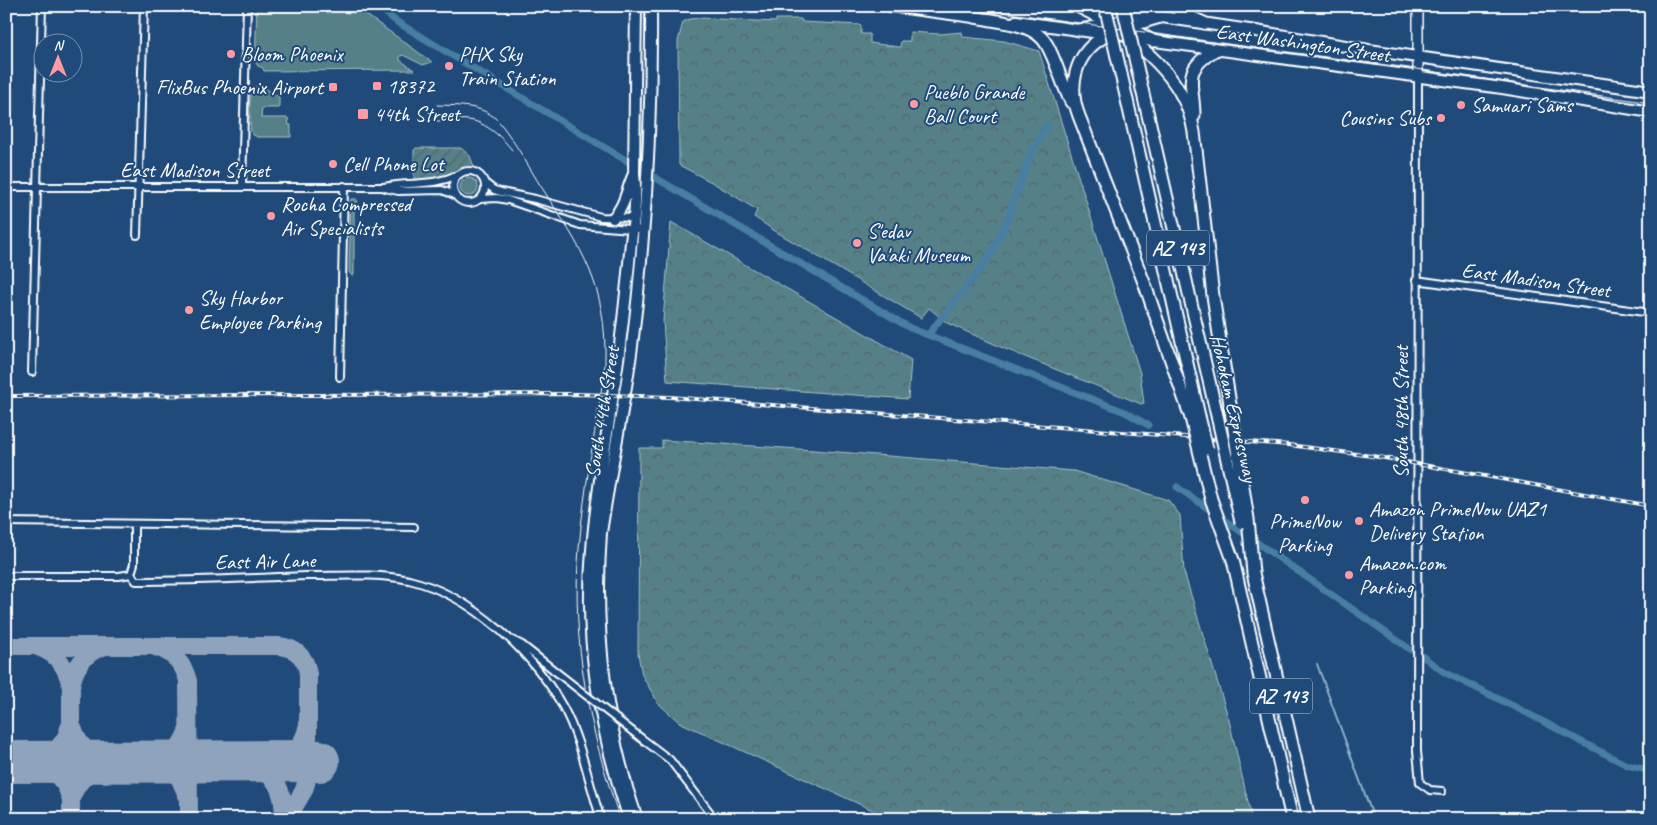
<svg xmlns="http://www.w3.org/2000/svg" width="1657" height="825" font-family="Caveat,sans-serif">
<defs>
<pattern id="forest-crowns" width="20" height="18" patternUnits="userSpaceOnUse" patternTransform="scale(1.25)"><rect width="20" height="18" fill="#568087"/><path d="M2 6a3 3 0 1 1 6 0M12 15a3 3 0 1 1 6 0" fill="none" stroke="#51666a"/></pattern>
<pattern id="garden-furrows" width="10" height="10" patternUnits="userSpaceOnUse" patternTransform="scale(1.25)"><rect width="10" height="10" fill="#568087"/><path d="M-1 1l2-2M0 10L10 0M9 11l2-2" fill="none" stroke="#51666a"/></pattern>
</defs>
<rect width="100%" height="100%" fill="#1f4a7a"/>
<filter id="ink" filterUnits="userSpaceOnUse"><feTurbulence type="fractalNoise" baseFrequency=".02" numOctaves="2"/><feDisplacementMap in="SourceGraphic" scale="10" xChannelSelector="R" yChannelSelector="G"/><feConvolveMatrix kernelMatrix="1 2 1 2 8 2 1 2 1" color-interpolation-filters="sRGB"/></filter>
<g filter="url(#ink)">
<!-- grass -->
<path fill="#568087" stroke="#aac0c3" d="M257,6h78l2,5 16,2 1,-7 78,56 -9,3 -20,-10 -3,1v4l14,10 -150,1 -1,-3 -5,-2 -3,-4z
M257,86l8,2 14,9v11h-17l-1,10h27l1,7h2v12h-34l-5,-3 -2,-6 1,-1 -1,-3c0,-11 -3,-32 7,-38z
M460 187a9 9 0 1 1 18 0a9 9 0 1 1-18 0Z
M351,199h5l2,3 -4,1v72l-2,1 -3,-4z"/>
<!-- forest -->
<path fill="url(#forest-crowns)" stroke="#aac0c3" d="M699,18l77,4v-3h25l1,3 59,3v9h9v9l29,4h1l1,-6h9v-9l29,2 23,-2 1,5 41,4 35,10 101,322 4,30 -3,1 -138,-56 -56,-25 -18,-15 -8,10 -146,-87 -21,-14 3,-7 -42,-26 -36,-19 -1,-124 5,-19 7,-3z
M671,222l240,138 -3,39 -241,-18 -4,-60z
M662,440l152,10 260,21 94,29 12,15 4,57 45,148 23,99h-360l-213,-97 -21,-19 -16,-28 -4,-21 1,-206h23z"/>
<!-- garden -->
<path fill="url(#garden-furrows)" stroke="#aac0c3" d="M416,148h45l9,8 5,13 -10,-1 -18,10 -33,4v-32z"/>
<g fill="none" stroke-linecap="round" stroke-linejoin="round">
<!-- stream -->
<path stroke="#90b2c7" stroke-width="2" d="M1317,664l57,155"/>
<!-- canal -->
<path stroke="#467ea1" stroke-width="7" d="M377,6l20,16 225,136 288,170 215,84 23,13
M928,335c22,-29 57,-66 72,-99 17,-35 24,-80 48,-111
M1177,487l234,163
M1422,656l22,16 77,38 59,31 47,24 24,6"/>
<!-- taxiway -->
<path stroke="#8fa4bc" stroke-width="18" d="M6,646h272c17,1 28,11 30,28v102l-4,14 -17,29
M38,647c20,7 29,20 33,40v132
M155,647c17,4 29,17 33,34l1,138
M71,687c3,-19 13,-34 32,-40
M73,728c6,20 19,28 38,34
M24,762c22,4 40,12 46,35
M26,762c20,-4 38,-12 43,-34
M156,762c16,-5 27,-17 32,-33
M156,762l23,15 8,18
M241,762c27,-1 59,0 66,-34
M246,764c30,8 38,25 38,55
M72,796c7,-18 21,-28 39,-34"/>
<!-- runway -->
<path stroke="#8fa4bc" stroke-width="42" d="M6,762l313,-1"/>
<!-- street casing -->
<g stroke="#fff" stroke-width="10">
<path id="street" d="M1418,77l-1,674 3,32 10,7 12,1
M453 187a16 16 0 1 1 32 0a16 16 0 1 1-32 0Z
M485,183l9,7 7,2 34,7 66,18 35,1
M242,186l5,-180
M6,187h378c27,-6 47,0 73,-12
M385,188l13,3 44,-1 13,5
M480,199l17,-1 11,2 72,25 64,5
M137,235l7,-229
M1416,280l235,33
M32,372l10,-366
M340,377l4,-191
M6,522l408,5
M131,574l5,7c57,0 114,-3 171,-5 33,0 69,-3 102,4 63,15 123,72 154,127 19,35 25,75 38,112
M131,574l3,-10v-40
M6,576h113l12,-2
M512,640l10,5 33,26
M641,738l29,22 45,59"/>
</g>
<!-- secondary casing -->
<g stroke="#fff" stroke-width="12">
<path id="secondary" d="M1418,77v-71"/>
</g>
<!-- primary casing -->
<g stroke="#fff" stroke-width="14">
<path id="primary" d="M890,6l91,12
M1088,6l168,25 113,19 282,41
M1016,21l97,14
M1147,40l355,48 149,24
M613,218c12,-11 14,-30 21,-44
M629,819c-29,-86 -45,-178 -37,-269 5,-71 21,-142 29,-214 4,-31 7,-62 10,-94 3,-22 6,-46 3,-68l2,-168
M637,819c-32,-93 -43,-188 -36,-286 9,-62 23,-124 31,-187 14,-112 20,-226 19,-340"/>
</g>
<!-- highway casing -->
<g stroke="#fff" stroke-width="15">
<path id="highway" d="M1077,6c37,17 86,53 105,90 6,11 10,24 12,36l19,164 19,121
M1174,6l10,8 20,9
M974,17c23,5 61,5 73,28 10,18 15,39 24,57
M1160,17c-19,6 -40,11 -58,21 -28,17 -34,50 -23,78l66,169 46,133
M1124,26l29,15
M1079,30c21,-4 48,-6 63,-24
M1121,74l78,342
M1139,76l79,344
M1194,116c0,-34 -14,-44 21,-66
M1233,560l59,259
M1253,573l56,246"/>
</g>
<!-- street -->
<use href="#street" stroke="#1f4a7a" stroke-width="6"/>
<!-- secondary -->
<use href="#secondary" stroke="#1f4a7a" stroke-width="9"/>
<!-- primary -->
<use href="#primary" stroke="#1f4a7a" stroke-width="10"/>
<!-- highway -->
<use href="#highway" stroke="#1f4a7a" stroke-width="11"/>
<!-- tram -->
<path stroke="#fff" stroke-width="1" d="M960,6l275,39 167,22 249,36
M437,105c23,1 47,-1 63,18 16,20 28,43 42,65 41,63 65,97 63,176 -8,61 -21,122 -26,184 -8,94 10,182 41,271
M437,121c12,0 25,-3 37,0 14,4 29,17 38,29"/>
<!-- rail casing -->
<g stroke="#fff" stroke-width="4">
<path id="rail" d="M6,396l571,-2 93,3 619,48 90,12 272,49"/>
</g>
<!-- rail -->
<use href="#rail" stroke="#1f4a7a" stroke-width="2" stroke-dasharray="5.5" stroke-linecap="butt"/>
<!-- street-bridge casing -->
<g stroke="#fff" stroke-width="10" stroke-linecap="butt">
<path id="street-bridge" d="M555,671l86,67"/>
</g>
<!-- highway-bridge casing -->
<g stroke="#fff" stroke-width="15" stroke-linecap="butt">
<path id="highway-bridge" d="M1105,6l16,68
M1123,6l16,70
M1199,416l8,33
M1232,417l16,102 5,54
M1191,418l20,81 22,61
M1218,420l23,102"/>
</g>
<!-- street-bridge -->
<use href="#street-bridge" stroke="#1f4a7a" stroke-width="6"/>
<!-- highway-bridge -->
<use href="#highway-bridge" stroke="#1f4a7a" stroke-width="11"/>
</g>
</g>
<!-- markers -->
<g fill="#ff9aa2" stroke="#1f4a7a" stroke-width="2">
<circle cx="231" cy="54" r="5"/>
<circle cx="449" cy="66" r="5"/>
<rect x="372" y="81" width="10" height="10" rx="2.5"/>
<rect x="328" y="82" width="10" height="10" rx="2.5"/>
<circle cx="914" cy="104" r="5"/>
<circle cx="1461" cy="105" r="5"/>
<rect x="357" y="108" width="12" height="12" rx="2.5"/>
<circle cx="1441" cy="118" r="5"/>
<circle cx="333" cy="164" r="5"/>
<circle cx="271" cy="216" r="5"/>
<circle cx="857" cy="243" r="5"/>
<circle cx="189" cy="310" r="5"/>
<circle cx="1305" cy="500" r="5"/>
<circle cx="1359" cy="521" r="5"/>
<circle cx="1349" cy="575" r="5"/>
</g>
<g text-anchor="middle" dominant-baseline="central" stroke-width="4" stroke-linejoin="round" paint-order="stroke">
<!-- shield labels -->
<g fill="#1f4a7a" stroke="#bcc9d7" stroke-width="1">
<rect x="1147" y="230.5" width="62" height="35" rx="4"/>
<rect x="1250" y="678.5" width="62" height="35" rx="4"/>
</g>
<g font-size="20" font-weight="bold" fill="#fff">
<text x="1178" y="248">AZ 143</text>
<text x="1281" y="696">AZ 143</text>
</g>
<!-- street labels -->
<g font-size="21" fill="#fff" stroke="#1f4a7a">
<text transform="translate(1303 43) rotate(8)">East Washington Street</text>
<text x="195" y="170">East Madison Street</text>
<text transform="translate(1536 280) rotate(8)">East Madison Street</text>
<text transform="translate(1234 408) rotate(77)">Hohokam Expressway</text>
<text transform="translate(602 412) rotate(-81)">South 44th Street</text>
<text transform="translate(1401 412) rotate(-90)">South 48th Street</text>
<text transform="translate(265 561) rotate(-1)">East Air Lane</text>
</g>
<!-- poi labels -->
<g font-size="21" fill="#fff" stroke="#1f4a7a" text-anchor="start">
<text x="241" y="54">Bloom Phoenix</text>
<text x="459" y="54">PHX Sky<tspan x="459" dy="24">Train Station</tspan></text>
<text x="387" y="86">18372</text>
<text x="323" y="87" text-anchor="end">FlixBus Phoenix Airport</text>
<text x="924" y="92">Pueblo Grande<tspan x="924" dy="24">Ball Court</tspan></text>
<text x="1471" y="105">Samuari Sams</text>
<text x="374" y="114">44th Street</text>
<text x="1431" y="118" text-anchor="end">Cousins Subs</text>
<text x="343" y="164">Cell Phone Lot</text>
<text x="281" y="204">Rocha Compressed<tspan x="281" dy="24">Air Specialists</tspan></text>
<text x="867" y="231">S'edav<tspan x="867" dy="24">Va'aki Museum</tspan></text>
<text x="199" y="298">Sky Harbor<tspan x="199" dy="24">Employee Parking</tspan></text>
<text x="1369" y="509">Amazon PrimeNow UAZ1<tspan x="1369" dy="24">Delivery Station</tspan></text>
<text x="1305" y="521" text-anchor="middle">PrimeNow<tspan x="1305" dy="24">Parking</tspan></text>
<text x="1359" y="563">Amazon.com<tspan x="1359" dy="24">Parking</tspan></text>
</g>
</g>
<!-- margin -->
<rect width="1657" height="825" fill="none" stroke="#1f4a7a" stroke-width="25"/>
<rect x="12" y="12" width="1632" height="800" fill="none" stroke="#fff" stroke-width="2" filter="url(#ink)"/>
<!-- north arrow -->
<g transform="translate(58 58)"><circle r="24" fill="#1f4a7a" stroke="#7992af"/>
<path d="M0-4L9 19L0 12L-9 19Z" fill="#ff9aa2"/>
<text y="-8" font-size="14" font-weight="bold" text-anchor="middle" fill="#ffffff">N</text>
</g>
</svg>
